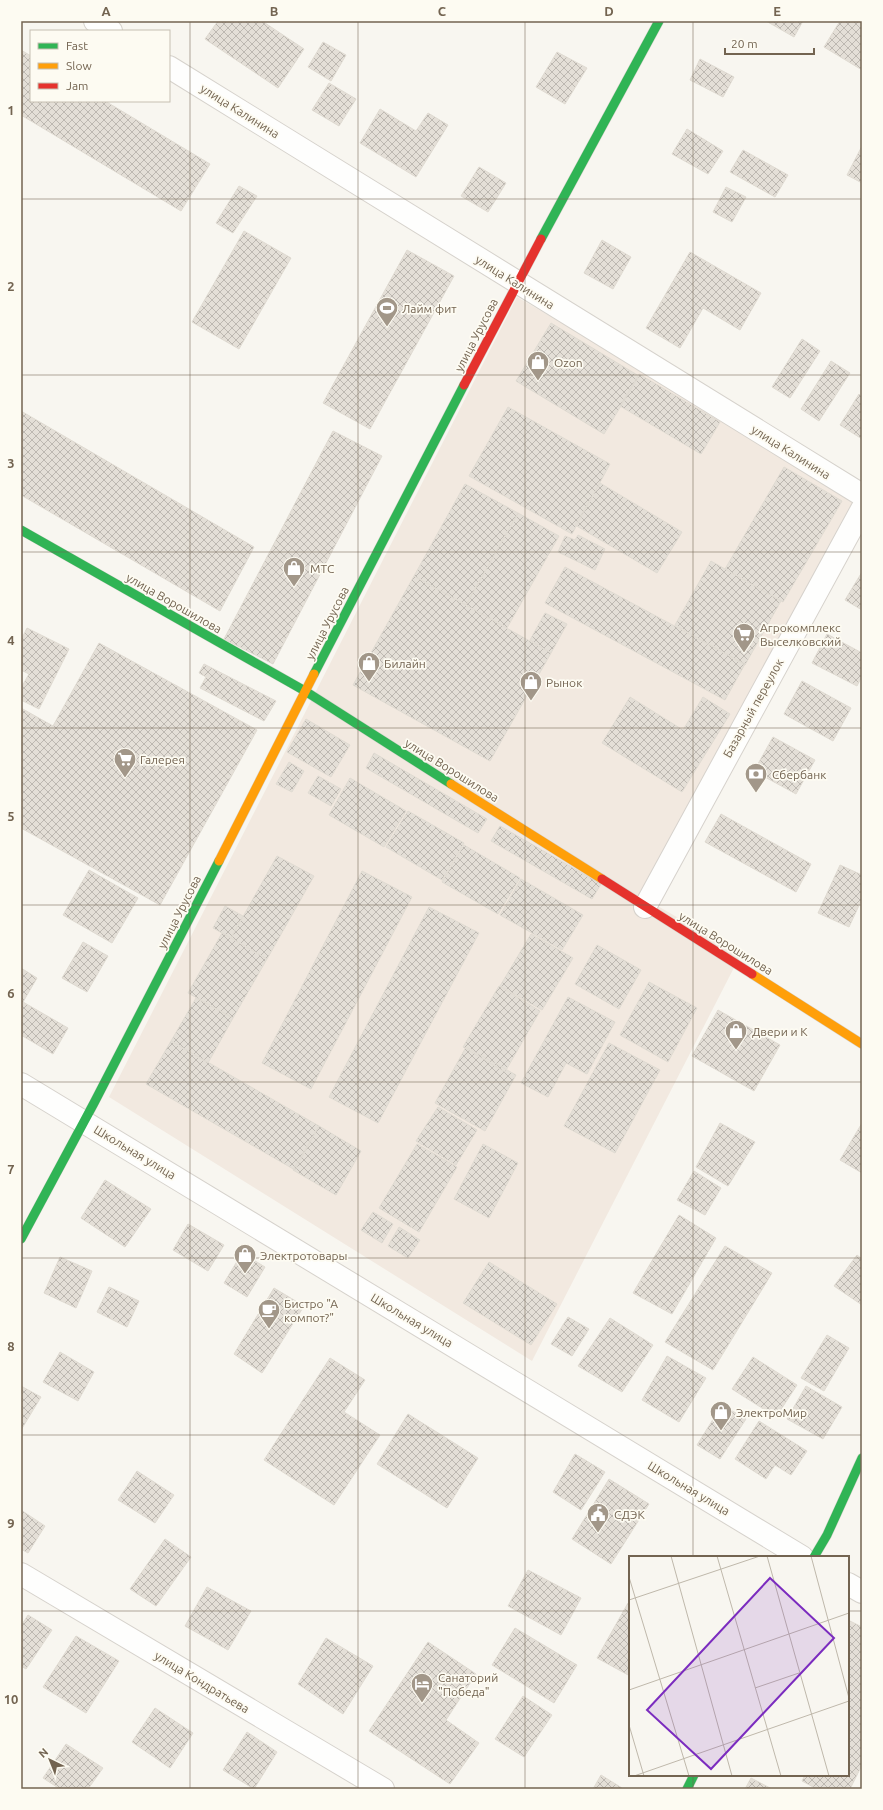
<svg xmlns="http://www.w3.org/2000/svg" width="883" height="1810" font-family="Ubuntu,sans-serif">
<defs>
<pattern id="building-cross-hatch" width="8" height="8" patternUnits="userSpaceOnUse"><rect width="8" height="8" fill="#e4dfd7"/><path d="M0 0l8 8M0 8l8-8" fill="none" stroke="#bdb8b1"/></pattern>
</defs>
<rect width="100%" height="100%" fill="#f8f6f0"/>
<!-- commercial -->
<path fill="#f2e9e0" d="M517,297l345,200 -220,400 99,57 -209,407 -423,-264z"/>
<!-- building -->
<path fill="url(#building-cross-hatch)" stroke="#e0dbd2" d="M218,21h44l42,28 -26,39 -73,-49z
M766,21h37l-9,16z
M840,21h19l3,2v47l-38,-23z
M323,42l23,13 -15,26 -23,-14z
M21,50l10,6v45h74l105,63 -29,47 -160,-96z
M557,52l30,16 -22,36 -29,-17z
M700,59l34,18 -11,20 -33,-17z
M329,83l27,16 -17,27 -27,-16z
M380,109l36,22 12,-18 20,12 -32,52 -56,-34z
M687,129l36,22 -15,23 -36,-20z
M862,146v37l-15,-8z
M743,150l45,25 -13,22 -45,-25z
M479,167l27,16 -18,29 -27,-16z
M239,186l18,10 -24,37 -17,-10z
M726,187l20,10 -14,25 -19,-10z
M244,231l47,27 -52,91 -47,-27z
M602,240l29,17 -18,32 -29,-16z
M407,250l47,26 -84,153 -47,-26z
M690,252l71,41 -21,37 -37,-22 -23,40 -34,-20z
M551,323l88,53 -35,58 -88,-53z
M802,339l18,12 -30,47 -18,-11z
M831,361l19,12 -31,48 -18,-12z
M639,374l81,48 -19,32 -81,-48z
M859,394l3,3v42l-22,-14z
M508,407l102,57 -38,70 -103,-58z
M21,411l233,136 -34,64 -199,-116z
M333,431l49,25 -109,208 -49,-25z
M784,467l58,34 -59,101 -58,-33z
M600,483l82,49 -25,41 -82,-48z
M465,484l53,29 -52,92 -52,-29z
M518,513l41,23 -52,92 -41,-23z
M578,535l27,14 -10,21 -37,-18 7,-16 10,4z
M711,561l70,40 -36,64 -70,-40z
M565,567l180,97 -20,36 -180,-97z
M862,572v38l-17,-10z
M414,576l137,77 -61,108 -137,-76z
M545,613l22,11 -16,29 -21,-13z
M27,628l42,21 -30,60 -18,-9v-12l8,-14 -8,-4v-30z
M827,634l35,19v23l-5,10 -45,-23z
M99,643l158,87 -97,175 -139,-77v-120l32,18z
M204,664l72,37 -12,20 -64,-33 6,-11 -7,-4z
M802,681l49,27 -18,33 -49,-27z
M630,697l53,33 20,-33 27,17 -48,78 -80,-49z
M306,719l44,26 -19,32 -44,-25z
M773,737l42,23 -19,34 -42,-23z
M374,753l113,66 -9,14 -112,-65z
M289,762l15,9 -12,21 -16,-8z
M318,776l23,13 -10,17 -23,-13z
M350,778l56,33 -22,36 -55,-32z
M408,811l56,32 -22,37 -56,-33z
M721,814l90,50 -15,28 -91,-50z
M500,826l101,58 -9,15 -101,-58z
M464,845l56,33 -22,36 -56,-32z
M277,856l37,20 -47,83 -36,-21z
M840,865l22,10v24l-13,28 -31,-14z
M89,870l49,28 -26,45 -49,-28z
M362,871l50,26 -101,192 -49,-26z
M521,879l62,36 -21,35 -62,-35z
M225,906l18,10 -12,22 -18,-10z
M429,907l50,26 -101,190 -49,-26z
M222,933l45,26 -34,59 -45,-25z
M531,934l42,24 -31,52 -42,-24z
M83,942l25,14 -21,36 -25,-14z
M597,945l44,25 -22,39 -44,-25z
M21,968l16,10 -14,24 45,26 -15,26 -32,-19z
M649,982l48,26 -29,54 -48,-27z
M499,986l41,25 -35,61 -42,-25z
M568,997l47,25 -28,52 -21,-11 -18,34 -27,-14z
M196,998l37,20 -25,45 -37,-22z
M718,1010l62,35 -26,46 -62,-35z
M171,1041l148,85 -24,44 -149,-86z
M609,1043l51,27 -45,83 -51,-27z
M466,1047l50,28 -31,56 -50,-28z
M438,1107l39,23 -21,35 -40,-24z
M720,1123l35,19 -27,44 -32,-19z
M862,1123v50l-22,-13z
M319,1126l42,25 -25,44 -43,-25z
M417,1144l40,23 -38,65 -40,-24z
M483,1144l35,19 -29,55 -35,-19z
M694,1171l27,17 -16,27 -28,-15z
M105,1180l46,29 -26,38 -44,-29z
M373,1212l20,12 -11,19 -21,-13z
M679,1215l37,23 -44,76 -39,-21z
M188,1224l36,21 -16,26 -35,-21z
M399,1227l21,13 -12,18 -20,-12z
M725,1246l47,27 -59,97 -48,-28z
M242,1253l23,14 -18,30 -23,-14z
M857,1255l5,4v46l-28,-19z
M60,1257l32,14 -16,37 -32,-15z
M489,1262l68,42 -26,41 -68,-42z
M109,1287l30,14 -12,26 -30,-15z
M274,1288l30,18 -42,67 -28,-19z
M568,1317l21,12 -17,27 -21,-12z
M610,1318l43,27 -31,47 -44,-26z
M827,1335l22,13 -25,43 -23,-13z
M60,1352l34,20 -16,29 -35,-19z
M667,1356l39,22 -27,44 -37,-22z
M753,1357l44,28 -21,32 -44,-28z
M330,1358l35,22 -21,32 36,23 -46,70 -70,-45z
M21,1386l20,11 -20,33z
M806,1386l36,21 -19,32 -36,-20z
M722,1405l24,14 -26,40 -23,-14z
M408,1414l70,44 -31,50 -70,-44z
M759,1421l48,30 -16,24 -16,-10 -9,14 -31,-20z
M575,1454l30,18 -24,38 -28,-18z
M137,1471l37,24 -19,28 -37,-23z
M609,1479l40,25 -38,60 -39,-25z
M21,1510l24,16 -17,27 -7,-4z
M165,1539l26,18 -35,49 -26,-17z
M528,1570l53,28 -20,37 -53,-29z
M207,1587l44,24 -23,39 -43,-24z
M628,1603l2,1v72l-33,-18z
M28,1615l24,15 -26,39 -5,-3v-40z
M848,1620l14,7v138l-12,24h-33l-15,-8 3,-6h43z
M515,1628l62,37 -23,38 -62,-38z
M76,1636l43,25 -33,52 -43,-26z
M326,1638l47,28 -30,48 -45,-30z
M428,1642l48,32 -30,46 33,23 -29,41 -81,-53z
M523,1696l29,19 -28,42 -29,-18z
M155,1708l38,25 -23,35 -38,-26z
M247,1732l30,20 -23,37 -31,-19z
M66,1744l37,24 -15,21h-28l-17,-11z
M601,1775l21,13v1h-29z
M751,1778l21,11h-27z"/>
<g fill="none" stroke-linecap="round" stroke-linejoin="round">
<!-- street casing -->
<g stroke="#d6d2cc" stroke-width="24">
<path id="street" d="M95,21l16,10
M169,67l693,428
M645,907l217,-398
M21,1084l781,473
M21,1574l362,215
M848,1584l14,8"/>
</g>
<!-- fast casing -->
<g stroke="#d5d1cb" stroke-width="10">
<path id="fast" d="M541,239l118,-218
M21,530l284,161 146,93
M314,674l150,-289
M21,1239l73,-136 125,-242
M814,1557l13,-22 35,-77
M687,1789l7,-14"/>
</g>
<!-- slow casing -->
<g stroke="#d5d1cb" stroke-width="10">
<path id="slow" d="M451,784l151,95
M219,861l95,-187
M752,974l110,70"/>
</g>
<!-- jam casing -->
<g stroke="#d5d1cb" stroke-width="10">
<path id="jam" d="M464,385l77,-146
M602,879l150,95"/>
</g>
<!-- street -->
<use href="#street" stroke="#fefefd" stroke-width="22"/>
<!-- fast -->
<use href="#fast" stroke="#30b455" stroke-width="9"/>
<!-- slow -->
<use href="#slow" stroke="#ff9f0a" stroke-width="9"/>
<!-- jam -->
<use href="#jam" stroke="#e5322d" stroke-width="9"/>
</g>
<!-- grid -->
<path fill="none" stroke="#736451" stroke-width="1" stroke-opacity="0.55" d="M190,21v1768M358,21v1768M525,21v1768M693,21v1536M21,199h841M21,375h841M21,552h841M21,728h841M21,905h841M21,1082h841M21,1258h841M21,1435h841M21,1611h609M848,1611h14M693,1775v14"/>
<!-- icons -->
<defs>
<g id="stadium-pin" transform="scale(1.15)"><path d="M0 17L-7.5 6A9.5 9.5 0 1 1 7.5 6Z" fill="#a29789" stroke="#fdfbf2"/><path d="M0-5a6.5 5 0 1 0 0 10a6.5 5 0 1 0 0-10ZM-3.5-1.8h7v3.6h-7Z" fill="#fff"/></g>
<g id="shop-pin" transform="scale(1.15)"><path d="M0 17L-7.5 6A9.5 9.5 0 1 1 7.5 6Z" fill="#a29789" stroke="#fdfbf2"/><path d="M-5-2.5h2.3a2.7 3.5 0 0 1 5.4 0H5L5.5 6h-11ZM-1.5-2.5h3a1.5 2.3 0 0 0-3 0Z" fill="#fff"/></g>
<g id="supermarket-pin" transform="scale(1.15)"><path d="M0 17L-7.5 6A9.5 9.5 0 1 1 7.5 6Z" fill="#a29789" stroke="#fdfbf2"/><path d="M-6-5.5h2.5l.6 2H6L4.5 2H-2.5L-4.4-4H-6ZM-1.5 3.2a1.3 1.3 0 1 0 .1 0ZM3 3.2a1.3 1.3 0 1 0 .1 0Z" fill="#fff"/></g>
<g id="bank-pin" transform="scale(1.15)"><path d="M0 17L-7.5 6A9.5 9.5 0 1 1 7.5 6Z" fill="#a29789" stroke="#fdfbf2"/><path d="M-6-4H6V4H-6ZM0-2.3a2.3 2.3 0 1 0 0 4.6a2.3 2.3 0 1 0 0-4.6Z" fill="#fff"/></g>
<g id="cafe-pin" transform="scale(1.15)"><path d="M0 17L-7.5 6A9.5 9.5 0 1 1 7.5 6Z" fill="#a29789" stroke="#fdfbf2"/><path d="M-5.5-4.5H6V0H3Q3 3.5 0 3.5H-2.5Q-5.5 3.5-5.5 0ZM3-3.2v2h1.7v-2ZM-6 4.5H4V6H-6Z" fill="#fff"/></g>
<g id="civic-pin" transform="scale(1.15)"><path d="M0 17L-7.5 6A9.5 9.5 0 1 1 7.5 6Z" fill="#a29789" stroke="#fdfbf2"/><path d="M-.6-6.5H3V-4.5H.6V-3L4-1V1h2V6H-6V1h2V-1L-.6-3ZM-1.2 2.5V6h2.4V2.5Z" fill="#fff"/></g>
<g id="hotel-pin" transform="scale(1.15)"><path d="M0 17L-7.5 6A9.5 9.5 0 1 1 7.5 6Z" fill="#a29789" stroke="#fdfbf2"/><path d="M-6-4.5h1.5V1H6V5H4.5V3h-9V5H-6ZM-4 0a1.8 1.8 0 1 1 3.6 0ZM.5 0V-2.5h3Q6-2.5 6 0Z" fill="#fff"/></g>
</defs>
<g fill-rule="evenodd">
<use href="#stadium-pin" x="387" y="308"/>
<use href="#shop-pin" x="538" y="362"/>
<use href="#shop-pin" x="294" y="568"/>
<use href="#supermarket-pin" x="744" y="634"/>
<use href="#shop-pin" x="369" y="663"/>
<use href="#shop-pin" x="531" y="682"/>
<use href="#supermarket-pin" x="125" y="759"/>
<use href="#bank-pin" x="756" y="774"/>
<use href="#shop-pin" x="736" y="1031"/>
<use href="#shop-pin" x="245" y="1255"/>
<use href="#cafe-pin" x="269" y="1310"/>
<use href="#shop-pin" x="721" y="1412"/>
<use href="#civic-pin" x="598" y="1514"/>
<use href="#hotel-pin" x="422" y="1684"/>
</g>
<g text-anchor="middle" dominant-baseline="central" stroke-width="3.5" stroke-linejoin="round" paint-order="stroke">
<!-- street labels -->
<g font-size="12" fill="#736451" stroke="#fdfbf2">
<text transform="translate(240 111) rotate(32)">улица Калинина</text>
<text transform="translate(515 282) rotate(32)">улица Калинина</text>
<text transform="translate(476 335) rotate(-63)">улица Урусова</text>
<text transform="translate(791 452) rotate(32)">улица Калинина</text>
<text transform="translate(174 603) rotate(30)">улица Ворошилова</text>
<text transform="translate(327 623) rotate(-63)">улица Урусова</text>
<text transform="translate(753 708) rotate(-61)">Базарный переулок</text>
<text transform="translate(452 770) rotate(32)">улица Ворошилова</text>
<text transform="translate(179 912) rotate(-63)">улица Урусова</text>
<text transform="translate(726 943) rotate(32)">улица Ворошилова</text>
<text transform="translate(135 1152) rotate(31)">Школьная улица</text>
<text transform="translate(412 1320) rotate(31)">Школьная улица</text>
<text transform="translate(689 1488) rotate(31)">Школьная улица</text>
<text transform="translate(202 1682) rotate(31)">улица Кондратьева</text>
</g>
<!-- poi labels -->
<g font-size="12" fill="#736451" stroke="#fdfbf2" text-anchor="start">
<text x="402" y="308">Лайм фит</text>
<text x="554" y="362">Ozon</text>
<text x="310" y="568">МТС</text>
<text x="760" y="627">Агрокомплекс<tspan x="760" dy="14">Выселковский</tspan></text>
<text x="384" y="663">Билайн</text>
<text x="546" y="682">Рынок</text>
<text x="140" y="759">Галерея</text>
<text x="772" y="774">Сбербанк</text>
<text x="752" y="1031">Двери и К</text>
<text x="260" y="1255">Электротовары</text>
<text x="284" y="1303">Бистро "А<tspan x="284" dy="14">компот?"</tspan></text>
<text x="736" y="1412">ЭлектроМир</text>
<text x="614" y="1514">СДЭК</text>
<text x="438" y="1677">Санаторий<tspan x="438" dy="14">"Победа"</tspan></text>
</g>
</g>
<!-- overview -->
<g transform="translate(629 1556)">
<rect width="220" height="220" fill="#f8f6f0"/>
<path fill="none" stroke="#bfb8ab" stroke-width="1" d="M42,0l61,220M88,0l64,220M138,0l62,220M182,0l38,142M0,21l60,199M0,44l131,-44M126,132l44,-15M0,134l220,-77M0,169l15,51M5,220l215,-75"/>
<path fill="#7b2cbf" fill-opacity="0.15" stroke="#7b2cbf" stroke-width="2" d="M141,22l64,60 -123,131 -64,-59z"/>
<rect width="220" height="220" fill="none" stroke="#736451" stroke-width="2"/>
</g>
<!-- border -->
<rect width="883" height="1810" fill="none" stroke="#fdfbf2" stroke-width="44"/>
<!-- legend -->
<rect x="30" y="30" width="140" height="72" fill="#fdfbf2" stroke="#c6bfb2"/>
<rect x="38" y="43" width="20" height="6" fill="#30b455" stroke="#c6bfb2"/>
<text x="66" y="50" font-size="12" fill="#736451">Fast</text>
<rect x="38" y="63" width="20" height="6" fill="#ff9f0a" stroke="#c6bfb2"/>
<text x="66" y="70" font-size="12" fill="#736451">Slow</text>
<rect x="38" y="83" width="20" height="6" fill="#e5322d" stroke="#c6bfb2"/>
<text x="66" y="90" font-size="12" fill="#736451">Jam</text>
<!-- north arrow -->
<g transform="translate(50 1760) rotate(317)" stroke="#fdfbf2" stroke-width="3" paint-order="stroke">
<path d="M0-3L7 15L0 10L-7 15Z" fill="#736451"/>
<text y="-6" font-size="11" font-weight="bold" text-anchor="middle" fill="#736451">N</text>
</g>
<!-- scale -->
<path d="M725 48v6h89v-6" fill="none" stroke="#736451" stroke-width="2"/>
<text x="731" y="48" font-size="12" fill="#736451" stroke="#fdfbf2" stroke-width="3" paint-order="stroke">20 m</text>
<rect x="22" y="22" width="839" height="1766" fill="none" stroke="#736451" stroke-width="1.5"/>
<g font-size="13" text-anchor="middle" font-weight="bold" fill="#736451">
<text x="106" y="16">A</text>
<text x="274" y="16">B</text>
<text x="442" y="16">C</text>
<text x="609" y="16">D</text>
<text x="777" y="16">E</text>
<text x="11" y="115">1</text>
<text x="11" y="291">2</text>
<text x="11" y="468">3</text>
<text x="11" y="645">4</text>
<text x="11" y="821">5</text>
<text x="11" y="998">6</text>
<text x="11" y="1174">7</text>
<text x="11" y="1351">8</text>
<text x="11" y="1528">9</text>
<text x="11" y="1704">10</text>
</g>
</svg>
